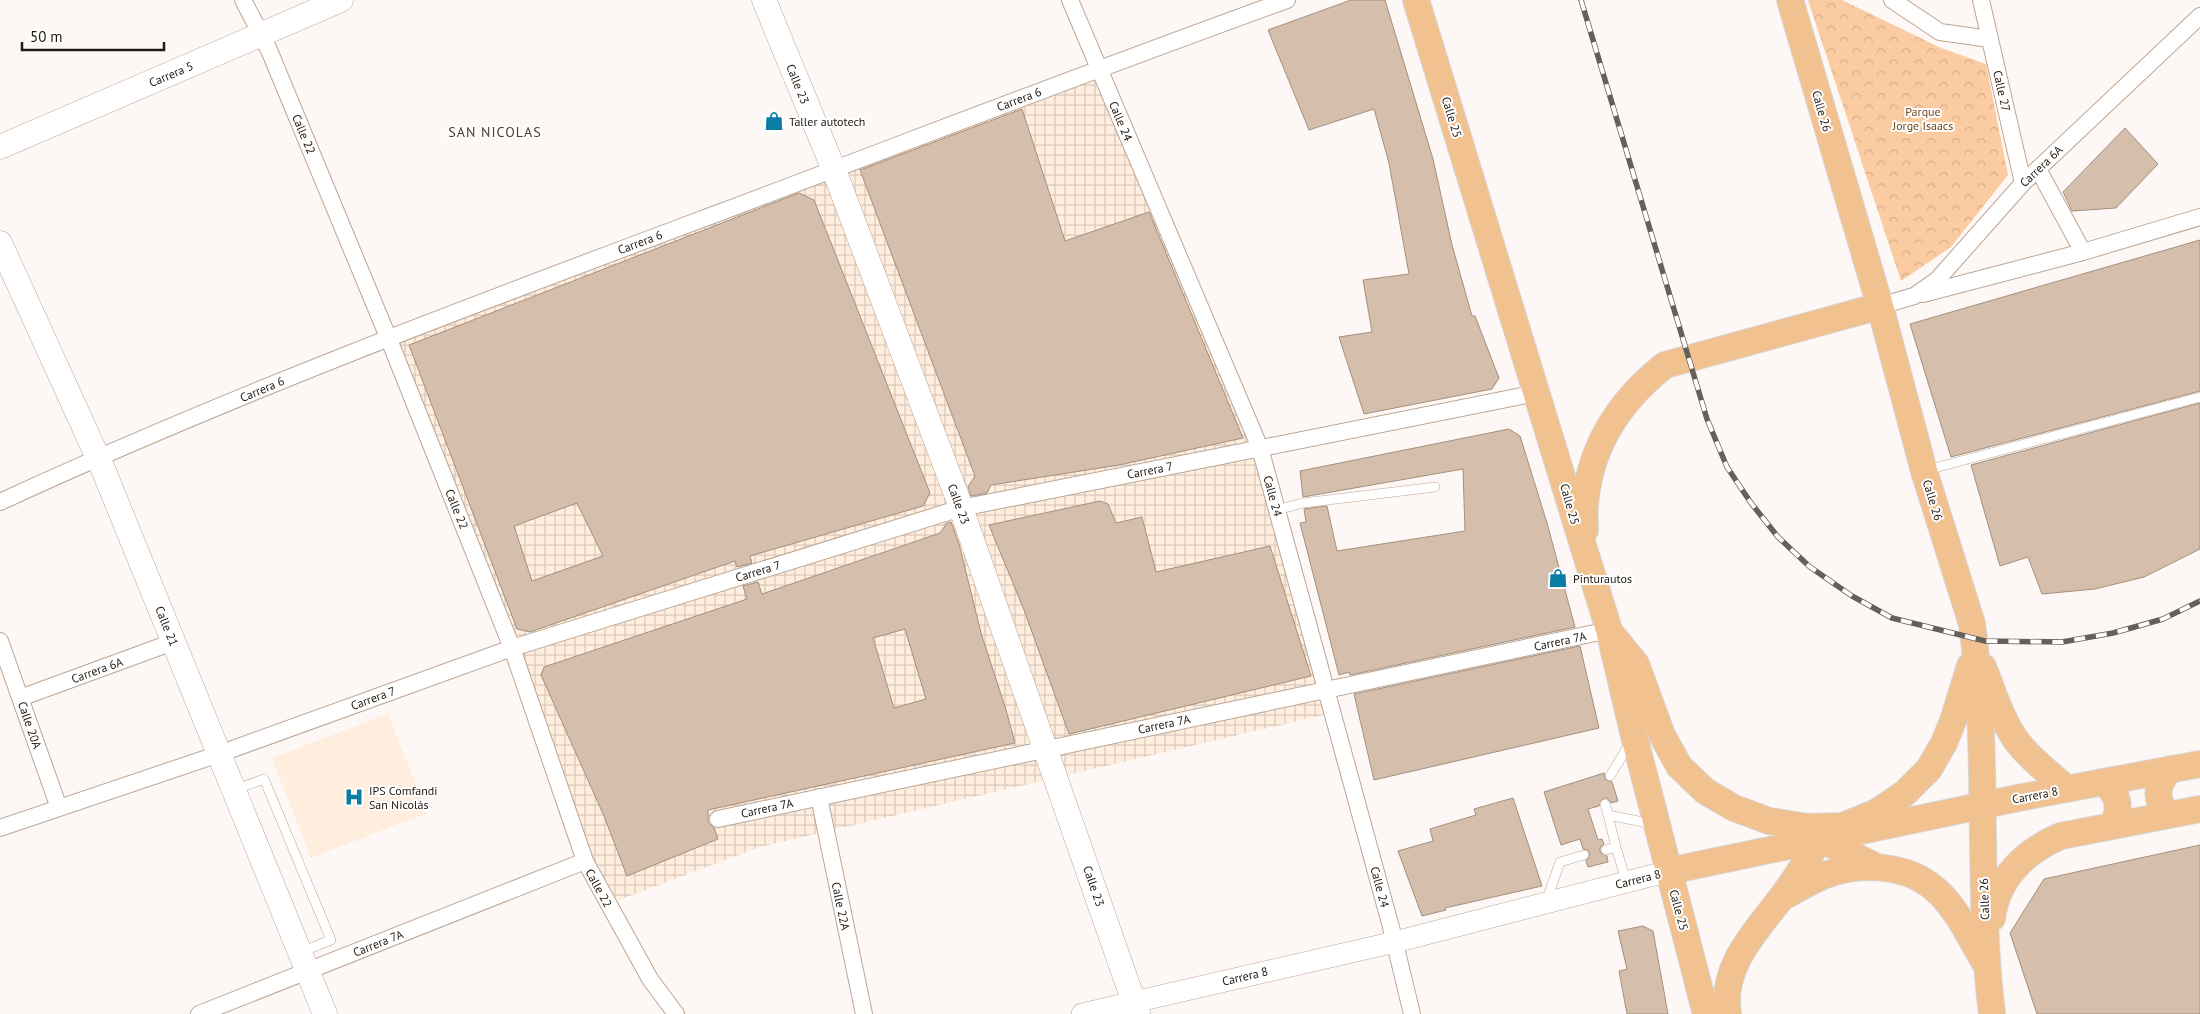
<svg xmlns="http://www.w3.org/2000/svg" width="2200" height="1014" font-family="'PT Sans',sans-serif">
<defs>
<pattern id="industrial-grid" width="8" height="8" patternUnits="userSpaceOnUse" patternTransform="scale(1.25)"><rect width="8" height="8" fill="#ffedde"/><path d="M0 4h8M4 0v8" fill="none" stroke="#dacabd"/></pattern>
<pattern id="forest-crowns" width="20" height="18" patternUnits="userSpaceOnUse" patternTransform="scale(1.25)"><rect width="20" height="18" fill="#fbcba1"/><path d="M2 6a3 3 0 1 1 6 0M12 15a3 3 0 1 1 6 0" fill="none" stroke="#d7ae8a"/></pattern>
</defs>
<rect width="100%" height="100%" fill="#fdf8f5"/>
<!-- built -->
<path fill="#ffedde" d="M388,714l39,99 -116,45 -39,-100z"/>
<!-- industrial -->
<path fill="url(#industrial-grid)" d="M1099,68l161,380 72,265 -572,134 -152,57 -220,-567z"/>
<!-- forest -->
<path fill="url(#forest-crowns)" d="M1808,0h34l99,48 45,16 22,111 -57,72 -50,34z"/>
<!-- building -->
<path fill="#d5bfac" stroke="#a48f7d" fill-rule="evenodd" d="M1351,0h34l48,159 19,86 20,71h3l24,62 -7,11 -128,25 -25,-77 33,-5 -9,-52 46,-6 -20,-111 -15,-54 -65,21 -41,-100z
M1022,109l43,132 84,-29 94,226 -124,27 -128,20 -4,8 -16,3 -3,-9 7,-11 -115,-306z
M2125,128l33,36 -42,44 -44,3 -9,-19z
M799,193l15,7 116,293 -7,13 -173,50 2,7 -15,4 -2,-6 -205,71 -13,-3 -108,-284zM577,503l26,53 -71,25 -18,-55z
M2200,240v151l-249,66 -41,-133z
M2200,403v146l-56,28 -49,12 -53,5 -14,-37 -28,9 -29,-101z
M1509,429l11,7 27,87 28,104 -225,48 -1,-3 -10,3 -39,-152 6,-1 -2,-13 23,-3 10,45 128,-20 -2,-62 -160,28 -3,-26z
M1100,501l8,3 8,19 26,-6 14,55 114,-26 41,130 -242,58 -45,-124 -35,-85z
M951,522l8,22 22,89 25,77 9,33 -307,67v12l6,6 4,11 -91,37 -23,-60 -63,-141 3,-8 203,-68 -4,-13 15,-4 4,12 178,-61 7,-10zM905,629l21,70 -32,9 -21,-70z
M1580,646l19,82 -225,52 -20,-86z
M1604,773l1,6 7,3 6,19 -7,2 -4,-5h-4l-4,8 -11,3 10,31 4,-1 2,5 -4,4v4l7,4 1,6 -20,5 -2,-6 4,-7 -2,-4 -5,-1 -3,-10 -19,6 -17,-53z
M1513,798l29,88 -97,22 1,2 -24,6 -24,-65 35,-10 -3,-12 46,-14 -2,-6z
M2200,845v169h-163l-27,-81 34,-54z
M1643,926l10,5 15,83h-41l-8,-43 8,-2 -9,-38z"/>
<g fill="none" stroke-linecap="round" stroke-linejoin="round">
<!-- service casing -->
<g stroke="#bca694" stroke-width="10">
<path id="service" d="M1927,470l273,-73
M1276,510l27,-7 132,-16
M1610,776l20,-33
M234,790l30,-11 67,161 -30,12
M1605,804l3,11 45,9
M1608,815l8,32
M1606,850l10,-3 10,34
M1546,902l14,-40 24,-7"/>
</g>
<!-- minor casing -->
<g stroke="#bca694" stroke-width="18">
<path id="minor" d="M243,0l26,50 119,287 124,311 73,213 65,118 26,35
M1070,0l190,448 131,479 21,87
M1892,0l48,32 50,7
M1981,0l42,183
M2038,169l45,83 117,-35
M1923,294l160,-42
M1880,306l34,-10 23,-16 86,-97 177,-167
M0,502c236,-109 478,-199 721,-290 189,-71 377,-144 566,-212
M0,641l59,167
M20,698l153,-56
M819,797l45,217
M718,819l891,-189
M0,828l219,-74 293,-106 449,-140 576,-115
M199,1014l386,-153"/>
</g>
<!-- tertiary casing -->
<g stroke="#bca694" stroke-width="22">
<path id="tertiary" d="M1082,1014l313,-72 274,-71"/>
</g>
<!-- secondary casing -->
<g stroke="#bca694" stroke-width="25">
<path id="secondary" d="M764,0l70,170 122,324 182,520
M0,147l341,-147
M0,243l103,226 222,545"/>
</g>
<!-- primary casing -->
<g stroke="#d7d5d4" stroke-width="28">
<path id="primary" d="M1416,0l193,630 25,106 72,278
M1790,0l90,306 44,165 48,153c18,129 4,261 20,390
M1585,530c-4,-69 28,-124 80,-165l215,-59
M1614,637l22,27 26,71 17,31 26,25 29,17 35,13 39,6 35,-1 34,-14 28,-19 24,-24 15,-26 9,-22 17,-55
M1983,667c10,24 19,56 36,77 14,17 32,31 48,45
M2102,782c17,11 20,27 10,44
M2168,815c-14,-16 -12,-30 2,-46
M1669,871l349,-73 182,-34
M1785,896c12,-7 25,-14 38,-20 35,-14 83,-13 113,14 21,18 35,50 49,73
M1992,918c5,-40 33,-67 69,-82l139,-27
M1728,1014c-8,-47 28,-83 54,-117 14,-18 26,-39 38,-58l57,28"/>
</g>
<!-- service -->
<use href="#service" stroke="#fff" stroke-width="9"/>
<!-- minor -->
<use href="#minor" stroke="#fff" stroke-width="16"/>
<!-- tertiary -->
<use href="#tertiary" stroke="#fff" stroke-width="21"/>
<!-- secondary -->
<use href="#secondary" stroke="#fff" stroke-width="24"/>
<!-- primary -->
<use href="#primary" stroke="#f2c190" stroke-width="26"/>
<!-- rail casing -->
<g stroke="#67605a" stroke-width="5.5">
<path id="rail" d="M1581,0l126,419 20,48 24,36 27,34 32,30 42,29 40,22 93,23 77,1 51,-9 50,-14 37,-18"/>
</g>
<!-- rail -->
<use href="#rail" stroke="#fff" stroke-width="4" stroke-dasharray="11" stroke-linecap="butt"/>
</g>
<!-- icons -->
<defs>
<g id="shop-bare" transform="scale(1.5)"><path d="M-5-2.5h2.3a2.7 3.5 0 0 1 5.4 0H5L5.5 6h-11ZM-1.5-2.5h3a1.5 2.3 0 0 0-3 0Z" fill="#0b7da5" stroke="#fff" stroke-width="2.5" paint-order="stroke"/></g>
<g id="hospital-bare" transform="scale(1.5)"><path d="M-5-5h3v3.5h4V-5h3V5h-3V1.5h-4V5h-3Z" fill="#0b7da5" stroke="#fff" stroke-width="2.5" paint-order="stroke"/></g>
</defs>
<g fill-rule="evenodd">
<use href="#shop-bare" x="774" y="121"/>
<use href="#shop-bare" x="1558" y="578"/>
<use href="#hospital-bare" x="354" y="797"/>
</g>
<g text-anchor="middle" dominant-baseline="central" stroke-width="4" stroke-linejoin="round" paint-order="stroke">
<!-- street labels -->
<g font-size="12" fill="#201811" stroke="#fff">
<text transform="translate(171 74) rotate(-23)">Carrera 5</text>
<text transform="translate(798 84) rotate(68)">Calle 23</text>
<text transform="translate(2002 91) rotate(77)">Calle 27</text>
<text transform="translate(1019 99) rotate(-21)">Carrera 6</text>
<text transform="translate(1822 111) rotate(74)">Calle 26</text>
<text transform="translate(1452 117) rotate(73)">Calle 25</text>
<text transform="translate(1121 121) rotate(67)">Calle 24</text>
<text transform="translate(304 134) rotate(67)">Calle 22</text>
<text transform="translate(2041 166) rotate(-44)">Carrera 6A</text>
<text transform="translate(640 242) rotate(-21)">Carrera 6</text>
<text transform="translate(262 389) rotate(-23)">Carrera 6</text>
<text transform="translate(1150 470) rotate(-11)">Carrera 7</text>
<text transform="translate(1273 496) rotate(75)">Calle 24</text>
<text transform="translate(1933 500) rotate(73)">Calle 26</text>
<text transform="translate(959 504) rotate(70)">Calle 23</text>
<text transform="translate(1570 504) rotate(74)">Calle 25</text>
<text transform="translate(457 509) rotate(68)">Calle 22</text>
<text transform="translate(758 571) rotate(-17)">Carrera 7</text>
<text transform="translate(167 626) rotate(68)">Calle 21</text>
<text transform="translate(1560 641) rotate(-12)">Carrera 7A</text>
<text transform="translate(97 670) rotate(-20)">Carrera 6A</text>
<text transform="translate(373 698) rotate(-20)">Carrera 7</text>
<text transform="translate(1164 724) rotate(-12)">Carrera 7A</text>
<text transform="translate(30 725) rotate(71)">Calle 20A</text>
<text transform="translate(2035 795) rotate(-11)">Carrera 8</text>
<text transform="translate(767 808) rotate(-12)">Carrera 7A</text>
<text transform="translate(1638 879) rotate(-14)">Carrera 8</text>
<text transform="translate(1094 886) rotate(71)">Calle 23</text>
<text transform="translate(1380 887) rotate(75)">Calle 24</text>
<text transform="translate(599 888) rotate(61)">Calle 22</text>
<text transform="translate(1984 899) rotate(-92)">Calle 26</text>
<text transform="translate(841 906) rotate(78)">Calle 22A</text>
<text transform="translate(1679 910) rotate(75)">Calle 25</text>
<text transform="translate(378 943) rotate(-22)">Carrera 7A</text>
<text transform="translate(1245 976) rotate(-13)">Carrera 8</text>
</g>
<!-- park labels -->
<g font-size="12" fill="#70461c" stroke="#fff">
<text x="1923" y="111">Parque<tspan x="1923" dy="14">Jorge Isaacs</tspan></text>
</g>
<!-- poi labels -->
<g font-size="12" fill="#201811" stroke="#fff" text-anchor="start">
<text x="789" y="121">Taller autotech</text>
<text x="1573" y="578">Pinturautos</text>
<text x="369" y="790">IPS Comfandi<tspan x="369" dy="14">San Nicolás</tspan></text>
</g>
<!-- neighbourhood labels -->
<g font-size="14" letter-spacing="1" fill="#4b3929" stroke="#fff">
<text x="495" y="132">SAN NICOLAS</text>
</g>
</g>
<!-- scale -->
<path d="M22 42v8h142v-8" fill="none" stroke="#201811" stroke-width="2.5"/>
<text x="30" y="42" font-size="15" fill="#201811" stroke="#ffffff" stroke-width="4" paint-order="stroke">50 m</text>
</svg>
